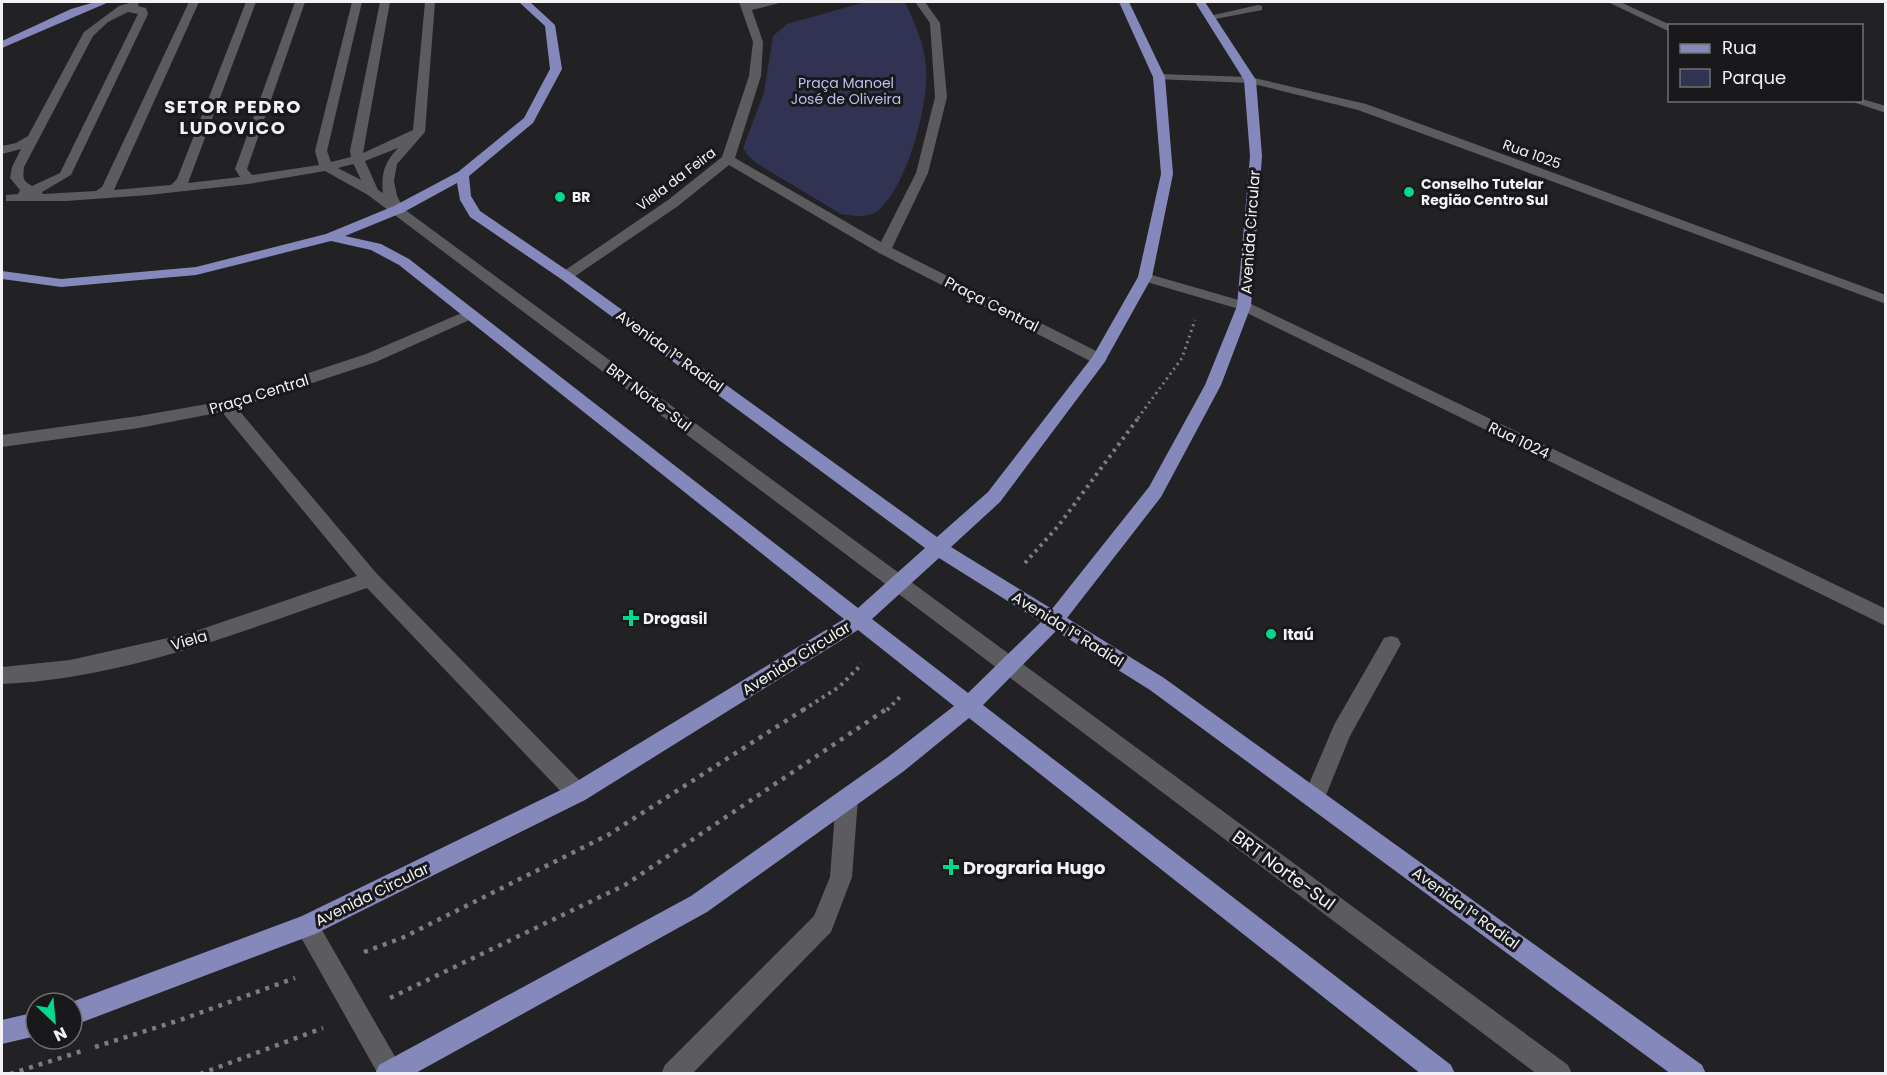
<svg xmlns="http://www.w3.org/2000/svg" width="1887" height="1075" font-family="Poppins,sans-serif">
<rect width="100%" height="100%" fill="#222225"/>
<!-- green -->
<path fill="#323352" d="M865,2h40c10,21 19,41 21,65 3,37 -18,116 -46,142 -11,10 -26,7 -39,5l-83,-50 -10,-8 -5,-8 21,-55 9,-57 14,-12z"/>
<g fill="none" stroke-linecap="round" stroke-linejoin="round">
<!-- path-far2 -->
<path stroke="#7d7d7f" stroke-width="3" stroke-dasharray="2 4" stroke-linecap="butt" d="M1138,418l44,-60 13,-38"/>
<!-- path-far1 -->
<path stroke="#7d7d7f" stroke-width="4" stroke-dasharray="3 4.5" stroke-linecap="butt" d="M1025,563l34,-38 80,-108
M803,710l36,-23 23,-23
M887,710l14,-14"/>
<!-- path -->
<path stroke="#7d7d7f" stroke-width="4.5" stroke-dasharray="4 6" stroke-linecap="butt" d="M364,952l38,-14 206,-103 198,-127
M390,998l235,-113 263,-177
M95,1047l88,-28 112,-41
M10,1074l72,-23
M200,1074l123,-46"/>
<!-- minor -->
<path fill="#5c5c5f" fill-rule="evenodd" d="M133,2h6l-1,4 8,2 2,6 -77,161 -29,17 1,2 53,-3 6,-4 87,-185h10l-85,188 57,-5 6,-6 69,-177h10l-68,181 52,-6 -5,-8 60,-167h10l-58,167 5,6 67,-10 -4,-14 37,-149h10l-35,149 4,11 20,-5 -1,-6 30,-149h10l-27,151 50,-23 12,-128h10l-10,130 -28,32 -3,17 3,15 7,13 1164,856 4,9h-35l-1169,-879 -43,-24 -77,13 -99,11 -83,6h-60v-6l12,-1 2,-4 -10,-12 2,-11 9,-18 -19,5v-8l14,-3 12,-7 56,-104 35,-26zM128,12l10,2 -78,159 -28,13c-10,-5 -9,-9 -8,-19l69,-131 15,-14zM398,148c-14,15 -17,26 -15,45l-5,-3 -13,-29zM353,164l1,1 7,15 -23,-12z
M739,2h44l-31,8 11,32 -2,34 -26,82 146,84 35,-69 19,-76 -5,-74 -15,-21h10l15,21 7,74 -19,76 -36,75 212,107 3,4 -3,4h-10l-215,-110 -150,-88 -51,41 -107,73h-10v-6l107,-73 54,-43 27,-81 4,-34z
M1608,2h12l53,24h-3v5l-4,-1z
M1258,5l4,1v4l-52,10 -5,-3z
M1159,74l91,3 116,27 520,191v9l-528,-194 -108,-27 -95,-4v-4z
M1862,99l24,7v7l-39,-13z
M1145,273l104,30 637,306v17l-647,-317 -99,-29v-6z
M471,309l5,2 2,3 -2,3 -100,45 -139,46 140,166 208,212 3,7 -3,7 -8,3 -8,-3 -202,-212c-119,41 -239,90 -365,96v-17l68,-7 120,-27 167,-57 -135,-164 -83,16 -137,19v-12l137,-19 85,-15 142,-47z
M1391,636l7,2 3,6 -51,92 -28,69 -8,3 -8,-3 -3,-7 31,-73 50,-87z
M847,789l8,3 3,7 -6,78 -21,55 -139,142h-31l4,-9 149,-149 16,-39 6,-78 3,-7z
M307,914l8,4 90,156h-27l-79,-140 -4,-8 4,-8z"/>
<!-- major -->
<path fill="#8588ba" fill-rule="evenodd" d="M95,2h14l-107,46v-7l69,-32z
M519,2h11l25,23 7,44 -29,54 -64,53 2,20 9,15 91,62 366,264 51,-45 105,-136 45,-79 23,-103 -8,-97 -34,-75h10l36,75 8,97 -21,103 -48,86 -104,139 -49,45 101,62 97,-122 56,-102 32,-79 13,-150 -6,-76 -49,-78h10l51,78 6,76 -11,150 -30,79 -60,112 -94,121 97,60 538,387 4,9h-35l-521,-384 -94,-59 -73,74 468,360 4,9h-34l-452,-356 -65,53 -197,141 -293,162h-39l4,-9 312,-169 197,-139 66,-51 -96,-76 -273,170 -270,134 -243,92v-23h-3l233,-87 267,-130 275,-167 -445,-354 -28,-15 -40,-9 -135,34 -135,12 -59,-8v-8l59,8 135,-12 130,-33 68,-28 64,-34 66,-54 26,-49 -5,-43zM457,183l3,17 10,17 91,62 364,269 -67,60 -449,-349 -28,-15 -36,-8 59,-24zM939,558l102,64 -73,71 -96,-74z
M36,1012v24l-34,8v-24z"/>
</g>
<!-- markers -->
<g fill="#02d98b" stroke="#19191c" stroke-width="2">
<circle cx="1409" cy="192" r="6"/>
<circle cx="560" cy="197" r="6"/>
<path d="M628 609h6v6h6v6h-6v6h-6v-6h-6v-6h6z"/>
<circle cx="1271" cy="634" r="6"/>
<path d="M948 858h6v6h6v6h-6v6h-6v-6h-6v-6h6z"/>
</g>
<g text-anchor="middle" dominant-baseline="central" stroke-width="6" stroke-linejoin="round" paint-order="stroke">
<!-- far-park labels -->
<g font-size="14" fill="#bbbff2" stroke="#19191c">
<text x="846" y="83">Praça Manoel<tspan x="846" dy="16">José de Oliveira</tspan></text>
</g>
<!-- far-street labels -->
<g font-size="14" fill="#f2f2f4" stroke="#19191c">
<text transform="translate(1532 154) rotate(20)">Rua 1025</text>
<text transform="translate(676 179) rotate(-37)">Viela da Feira</text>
</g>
<!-- far-poi labels -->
<g font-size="14" font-weight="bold" fill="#f2f2f4" stroke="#19191c" text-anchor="start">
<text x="1421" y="184">Conselho Tutelar<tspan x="1421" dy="16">Região Centro Sul</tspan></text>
<text x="572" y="197">BR</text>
</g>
<!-- street labels -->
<g font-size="15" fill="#f2f2f4" stroke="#19191c">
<text transform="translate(1250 232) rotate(-86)">Avenida Circular</text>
<text transform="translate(992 304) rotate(27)">Praça Central</text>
<text transform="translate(670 351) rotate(36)">Avenida 1ª Radial</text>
<text transform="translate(259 394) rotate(-17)">Praça Central</text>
<text transform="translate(649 397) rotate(37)">BRT Norte-Sul</text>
<text transform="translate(1519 440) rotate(26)">Rua 1024</text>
<text transform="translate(1068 629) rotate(32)">Avenida 1ª Radial</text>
<text transform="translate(189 640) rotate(-16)">Viela</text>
<text transform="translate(796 658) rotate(-32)">Avenida Circular</text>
<text transform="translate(372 894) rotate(-26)">Avenida Circular</text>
<text transform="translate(1466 908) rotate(36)">Avenida 1ª Radial</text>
</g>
<!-- poi labels -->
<g font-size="15" font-weight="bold" fill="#f2f2f4" stroke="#19191c" text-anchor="start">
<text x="643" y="618">Drogasil</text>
<text x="1283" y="634">Itaú</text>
</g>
<!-- far-district labels -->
<g font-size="18" font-weight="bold" letter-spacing="1.5" fill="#f2f2f4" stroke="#19191c">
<text x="233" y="106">SETOR PEDRO<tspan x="233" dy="21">LUDOVICO</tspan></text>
</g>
<!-- near-poi labels -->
<g font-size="18" font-weight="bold" fill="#f2f2f4" stroke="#19191c" text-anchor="start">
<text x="963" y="867">Drograria Hugo</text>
</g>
<!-- near-street labels -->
<g font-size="18" fill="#f2f2f4" stroke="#19191c">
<text transform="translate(1284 870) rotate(36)">BRT Norte-Sul</text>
</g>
</g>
<!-- border -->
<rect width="1887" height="1075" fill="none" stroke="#f2f2f4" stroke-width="6"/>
<!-- legend -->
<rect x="1668" y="24" width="195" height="78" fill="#19191c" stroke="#707072" stroke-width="1.5"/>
<rect x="1680" y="44" width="30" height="9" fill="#8588ba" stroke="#707072" stroke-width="1.5"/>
<text x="1722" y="54" font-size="18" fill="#f2f2f4">Rua</text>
<rect x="1680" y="69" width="30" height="18" fill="#323352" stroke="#707072" stroke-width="1.5"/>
<text x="1722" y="84" font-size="18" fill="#f2f2f4">Parque</text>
<!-- north arrow -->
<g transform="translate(54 1021) rotate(154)"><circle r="28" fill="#19191c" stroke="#707072" stroke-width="1.5"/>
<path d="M0-4.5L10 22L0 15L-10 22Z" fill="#02d98b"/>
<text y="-9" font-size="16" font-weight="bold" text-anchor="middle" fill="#f2f2f4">N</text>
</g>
</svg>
